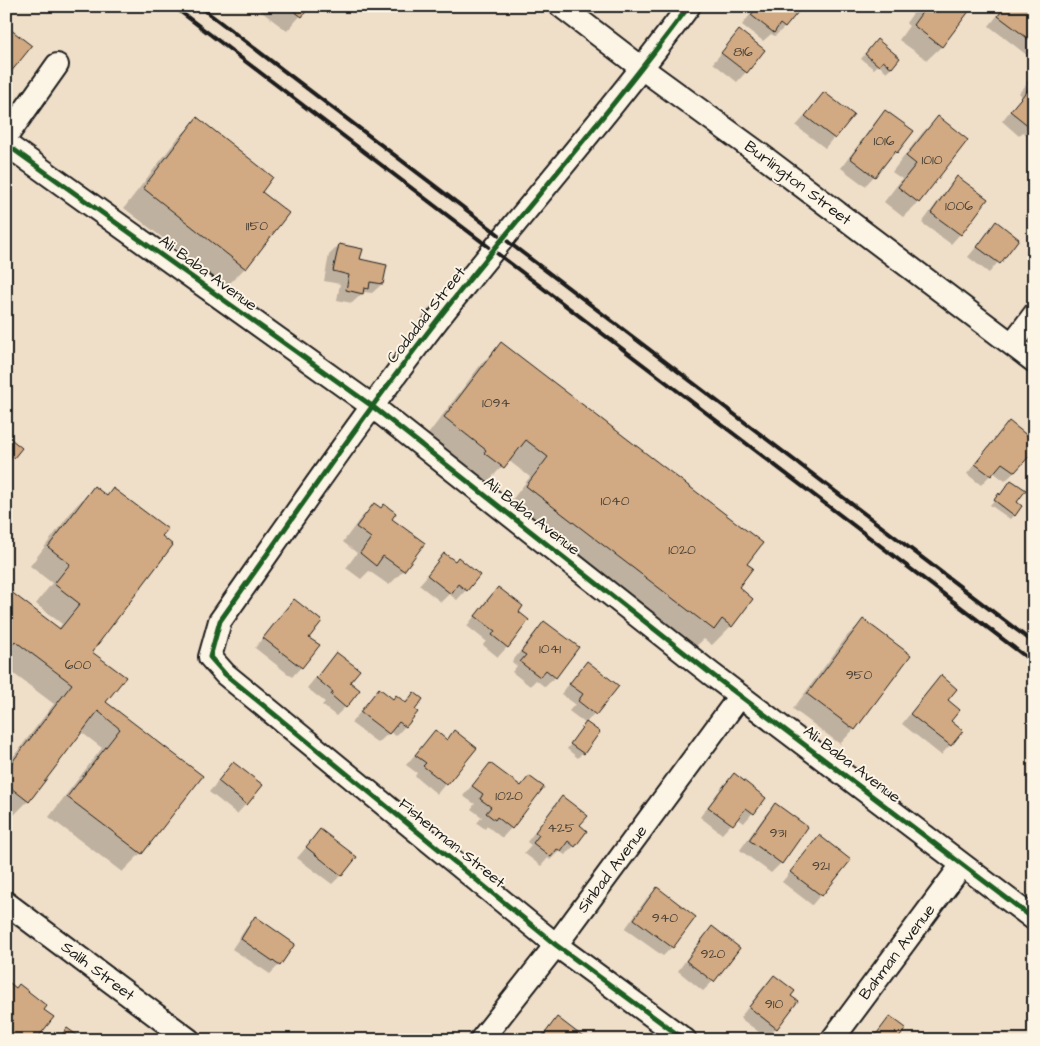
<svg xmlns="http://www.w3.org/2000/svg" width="1040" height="1046" font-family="'Architects Daughter',sans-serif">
<rect width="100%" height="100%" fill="#efdec8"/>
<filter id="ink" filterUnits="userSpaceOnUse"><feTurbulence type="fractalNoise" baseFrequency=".02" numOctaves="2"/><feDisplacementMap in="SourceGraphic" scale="10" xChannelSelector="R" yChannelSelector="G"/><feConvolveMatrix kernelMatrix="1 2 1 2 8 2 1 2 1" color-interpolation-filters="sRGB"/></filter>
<g filter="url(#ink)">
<!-- shadow -->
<path fill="#0003" d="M254,6h55l-22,25z
M757,6h31l-3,21 -10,9 -4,-2 -8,7 -21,-16z
M906,6h65l-29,40 -15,14 -28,-20 10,-14 -3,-3 8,-11z
M1005,6h29v51l-2,2 -43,-33z
M739,32l7,40 -9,10 -24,-19z
M872,45l19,22 -4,5 -9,-7 -4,4 -13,-10z
M1034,76v65l-11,-9 -4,4 -17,-15 20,-25 -3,-3z
M824,94l28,21 -27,33 -29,-22z
M886,111l26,20 -16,21 -31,34 -24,-18 35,-47z
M938,118l28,23 -48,61 -15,15 -19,-15 18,-23 -10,-7 31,-40z
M198,119l62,73 -15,76 -19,19 -102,-79 54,-70z
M957,178l3,56 -9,10 -29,-21 26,-35z
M996,223l21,16 -28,34 -21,-16z
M339,245l20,15 27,6 -4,18 -10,9 -8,-1 -12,11 -15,-3 3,-16 -16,-3 5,-26z
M501,344l244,220 -8,24 -6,38 -19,19 -8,-6 -10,9 -186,-143 22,-28 -22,-17 -24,26 -58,-49 56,-74z
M1009,423l25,26 -14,18 -15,14 -12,-9 -12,13 -14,-11 33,-42z
M6,436l7,21 -5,4 -2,-1z
M94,488l12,9 7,-8 -23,163 15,50 96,74 -60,77 -19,19 -73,-55 53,-69 -21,-16 -53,69 -19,19 -3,-2v-52l48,-62 -48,-36v-79l52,40 4,-5 -26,-20 16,-21 -22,-17 45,-59z
M999,495l16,7 -1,13 -4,4 -20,-14z
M374,505l16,14 33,24 -20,28 -14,14 -20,-14 -8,8 -15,-11 11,-15 -14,-11 17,-23z
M445,555l21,35 -9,10 -8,-6 -8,8 -22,-17z
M498,588l19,24 -10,35 -9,10 -15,-12 3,-4 -19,-15 21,-28z
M294,600l14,38 -7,29 -9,10 -37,-29 29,-38z
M863,621l46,34 -55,74 -14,15 -47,-35 55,-74z
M544,623l33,24 -22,30 -10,10 -9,-7 -6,6 -18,-14 5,-6 -5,-4 23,-30z
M336,653l13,29 -4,25 -9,9 -14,-11 3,-3 -18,-14z
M587,662l30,24 -31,37 12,10 -20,25 -11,-9 19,-25 -17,-13 6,-7 -14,-10z
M941,677l5,23 4,45 -9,10 -39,-31 29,-37z
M379,690l13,11 13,2 9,-9v16l3,3 -21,23 -6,-4 -12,11 -27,-20z
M435,731l11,10 9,-9 20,16 -38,46 -22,-18 2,-3 -11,-8z
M233,764l13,40 -9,10 -28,-22z
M490,764l29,23 10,-10 -18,51 -9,10 -15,-12 -2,3 -8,-6 5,-6 -11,-8 4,-5 -12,-8z
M734,775l31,23 -21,25 -7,-5 -15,16 -22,-17 24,-33z
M562,798l17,28 -5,20 -9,9 -6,-4 -9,9 -2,-2 -7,8 -17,-13 7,-8 -4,-3 26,-34z
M775,805l31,22 -25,36 -10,10 -31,-23 26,-36z
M321,830l20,45 -9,9 -35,-26z
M819,837l30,23 -37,45 -30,-23z
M657,889l15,58 -9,9 -38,-27 22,-31z
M256,918l23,47 -9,9 -38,-25 14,-21z
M712,928l26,20 -25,33 -10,10 -25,-20 24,-33z
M774,976l2,52 -9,10 -27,-20 24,-32z
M6,982l36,28 -8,30h-28z
M890,1018l7,20 3,2h-30z
M557,1019l28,21h-47z"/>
<!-- building -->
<path fill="#d1aa83" stroke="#1c1c1c" d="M287,6h23l-8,11z
M757,6h33l8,6 -13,16 -5,-4 -6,9 -23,-18z
M921,6h52l-31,41 -29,-22 10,-14 -4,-3z
M1005,6h29v37l-36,-27z
M6,26l26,20 -22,27 -4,2z
M739,30l26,20 -18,23 -26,-20z
M877,39l23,19 -8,10 -9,-7 -4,5 -14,-12z
M1034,75v49l-4,3 -20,-16 21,-25 -4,-3z
M824,92l30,23 -19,24 -30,-23z
M885,110l29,21 -17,22 -2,-2 -20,26 -25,-19z
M938,116l30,24 -49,63 -21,-16 18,-23 -10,-8z
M197,117l76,60 -11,15 27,21 -43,56 -103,-81z
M957,176l31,23 -27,36 -30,-22z
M996,221l23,18 -19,25 -23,-17z
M339,244l24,5 -3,10 27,6 -4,19 -13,-2 -1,7 -5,-1 -1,6 -17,-4 3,-15 -16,-4z
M501,342l262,201 -16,21 6,4 -14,19 14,12 -21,28 -10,-8 -8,11 -188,-144 22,-29 -22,-17 -22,28 -20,-15 2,-3 -42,-33z
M1009,421l25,20v10l-19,21 -13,-9 -11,13 -16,-12z
M6,435l16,13 -8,10 -8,-6z
M1011,480l15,10 -9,12 5,4 -7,10 -21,-16 5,-7 1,2z
M94,486l13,10 6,-8 55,41 -6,7 11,9 -81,107 34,25 -20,25 97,74 -61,78 -75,-57 53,-68 -22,-18 -69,91 -23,-18v-14l66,-86 -57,-43 -9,12v-65l54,41 20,-25 -26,-20 16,-20 -22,-17z
M374,503l7,5 3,-4 12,9 -4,6 33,24 -21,28 -21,-15 -7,10 -16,-13 11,-15 -15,-11z
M444,553l11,8 3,-4 22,18 -13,16 -9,-7 -7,10 -24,-19z
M498,587l25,19 -4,6 10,8 -21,28 -16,-13 3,-4 -20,-15z
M294,599l28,22 -13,17 11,7 -18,23 -39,-30z
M863,619l48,36 -56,75 -48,-36z
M544,621l35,26 -23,31 -10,-8 -6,7 -20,-15 6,-7 -5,-3z
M336,652l24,18 -10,12 10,8 -14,18 -15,-13 2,-3 -17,-14z
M587,661l32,25 -23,29 -18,-14 5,-7 -14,-10z
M941,675l16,14 -9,11 12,10 -9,11 12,10 -12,15 -41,-32z
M379,688l14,11 3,-4 10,8 8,-11 9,7 -8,11 3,2 -12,15 -7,-5 -10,12 -29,-22z
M586,722l14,10 -16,22 -14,-10z
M435,730l12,10 7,-10 23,18 -30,37 -24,-19 3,-3 -11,-8z
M233,762l30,23 -16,20 -29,-24z
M490,763l31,23 8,-10 15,11 -32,42 -15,-12 -2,3 -9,-7 5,-6 -11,-8 3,-5 -11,-8z
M734,773l32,25 -12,16 -8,-6 -13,17 -25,-18z
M562,796l26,20 -8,9 7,6 -12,16 -7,-6 -7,10 -4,-2 -6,8 -18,-14 6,-8 -4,-3z
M775,803l33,24 -26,37 -33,-24z
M320,829l37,28 -15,19 -36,-29z
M819,835l32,25 -29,36 -32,-24z
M657,887l39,30 -23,31 -39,-29z
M255,916l40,28 -15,22 -39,-27z
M712,926l28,22 -26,34 -28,-21z
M774,975l21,16 -4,5 7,5 -21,28 -28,-22z
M6,980l10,8 3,-4 28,22 -3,4 10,7 -18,23h-23l-7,-5z
M890,1016l16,12 -7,10 3,2h-30z
M557,1017l30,23h-47z
M67,1028l14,10 -2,2h-21z"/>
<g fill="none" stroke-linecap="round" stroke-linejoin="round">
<!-- minor casing -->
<g stroke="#1c1c1c" stroke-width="26">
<path id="minor" d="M561,6l82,63 114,83 277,209
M6,137l51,-72
M6,144l366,262 338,267 324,246
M1012,344l22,-29
M6,903l183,137
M481,1040l75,-95 184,-249
M685,1040l-129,-95 -331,-271 -15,-17 10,-36c80,-113 158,-228 245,-336 75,-93 153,-183 224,-279
M832,1040l130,-175"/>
</g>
<!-- minor -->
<use href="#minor" stroke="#fcf5e5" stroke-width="22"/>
<!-- rail -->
<path stroke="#1c1c1c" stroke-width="4" d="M173,6l861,657
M199,6l835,637"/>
<!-- cycleway casing -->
<g stroke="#fcf5e5" stroke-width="8">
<path id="cycleway" d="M6,144l366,262 338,267 324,246
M685,1040l-129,-95 -331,-271 -15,-17 10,-36c80,-113 158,-228 245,-336 75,-93 153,-183 224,-279"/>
</g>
<!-- cycleway -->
<use href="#cycleway" stroke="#1b5e20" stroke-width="5"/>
</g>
</g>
<g text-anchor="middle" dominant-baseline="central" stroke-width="4" stroke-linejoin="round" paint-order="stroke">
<!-- number labels -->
<g font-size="14" fill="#494036">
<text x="743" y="52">816</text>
<text x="884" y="141">1016</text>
<text x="932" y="160">1010</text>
<text x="959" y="206">1006</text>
<text x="257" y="226">1150</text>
<text x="496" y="403">1094</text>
<text x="615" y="501">1040</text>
<text x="682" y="550">1020</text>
<text x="550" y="649">1041</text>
<text x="78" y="665">600</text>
<text x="859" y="675">950</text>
<text x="509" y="796">1020</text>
<text x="561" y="828">425</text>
<text x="778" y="833">931</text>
<text x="821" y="866">921</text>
<text x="665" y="918">940</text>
<text x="713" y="954">920</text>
<text x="774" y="1004">910</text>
</g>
<!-- street labels -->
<g font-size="16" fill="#1c1c1c" stroke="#fcf5e5">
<text transform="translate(798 183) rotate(37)">Burlington Street</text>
<text transform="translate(208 273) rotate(36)">Ali Baba Avenue</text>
<text transform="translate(426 315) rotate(-52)">Codadad Street</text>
<text transform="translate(532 516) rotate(38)">Ali Baba Avenue</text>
<text transform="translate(852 764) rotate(37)">Ali Baba Avenue</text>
<text transform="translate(452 843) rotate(39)">Fisherman Street</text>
<text transform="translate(612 869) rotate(-53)">Sinbad Avenue</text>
<text transform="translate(897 952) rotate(-53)">Bahman Avenue</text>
<text transform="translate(98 971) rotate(37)">Salih Street</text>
</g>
</g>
<!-- margin -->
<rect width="1040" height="1046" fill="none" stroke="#fcf5e5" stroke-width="25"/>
<rect x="12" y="12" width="1015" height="1021" fill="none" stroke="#1c1c1c" stroke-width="2" filter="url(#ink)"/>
</svg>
